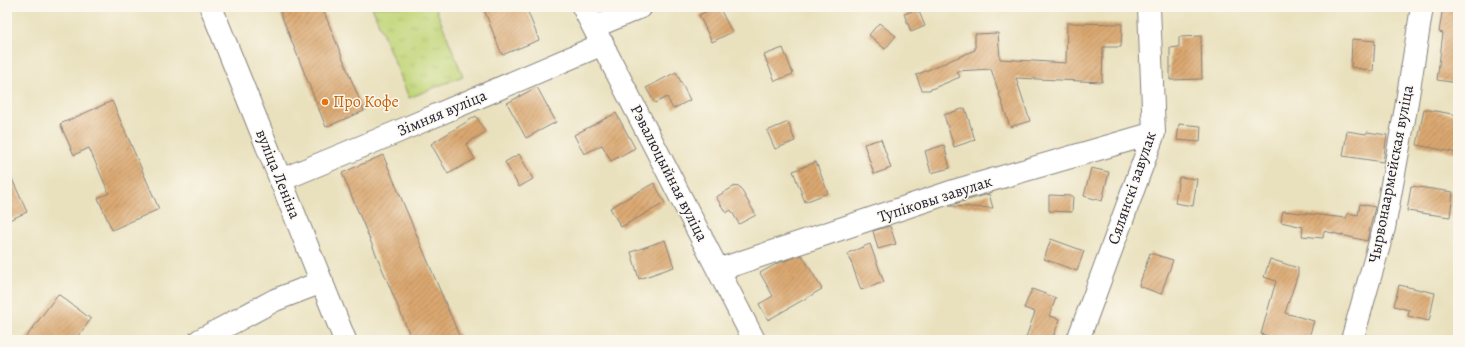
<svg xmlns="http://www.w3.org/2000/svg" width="1465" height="347" font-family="Alegreya,serif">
<defs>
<pattern id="park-tufts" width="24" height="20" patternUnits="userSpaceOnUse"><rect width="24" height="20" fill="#c1d578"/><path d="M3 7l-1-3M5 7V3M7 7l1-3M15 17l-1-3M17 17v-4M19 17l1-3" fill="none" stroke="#a6b769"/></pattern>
<pattern id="building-hatch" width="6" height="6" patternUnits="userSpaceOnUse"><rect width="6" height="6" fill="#daa770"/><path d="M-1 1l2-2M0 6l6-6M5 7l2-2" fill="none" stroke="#b0885d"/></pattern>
</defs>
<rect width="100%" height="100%" fill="#fbf7ec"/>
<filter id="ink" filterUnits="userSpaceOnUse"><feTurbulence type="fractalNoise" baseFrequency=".025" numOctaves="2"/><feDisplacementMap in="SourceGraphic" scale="8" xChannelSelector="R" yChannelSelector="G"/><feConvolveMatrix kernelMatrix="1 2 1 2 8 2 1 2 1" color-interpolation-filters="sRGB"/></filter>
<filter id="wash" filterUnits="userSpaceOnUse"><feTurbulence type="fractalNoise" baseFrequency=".012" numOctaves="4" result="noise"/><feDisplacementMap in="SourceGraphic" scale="16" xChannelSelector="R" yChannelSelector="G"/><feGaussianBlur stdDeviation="0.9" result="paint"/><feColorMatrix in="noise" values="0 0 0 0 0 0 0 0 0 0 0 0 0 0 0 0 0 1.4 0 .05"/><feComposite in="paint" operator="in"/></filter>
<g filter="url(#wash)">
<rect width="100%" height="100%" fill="#e9e1be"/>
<!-- park -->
<path fill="url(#park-tufts)" stroke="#727c5a" d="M372,7h63l28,69 -54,22z"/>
<g id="blocks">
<!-- building -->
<path fill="url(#building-hatch)" d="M278,7h44l42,104 -38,16z
M483,7h43l13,33 -37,15z
M716,7h3l13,25 -20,10 -13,-27z
M1443,7h15v76l-21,-3 6,-47 -4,-1z
M918,9l7,17 -14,6 -7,-18z
M879,23l17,13 -11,13 -16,-14z
M1067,23l55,1 -1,23h-18l-1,35 -86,-4 14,43 -20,6 -19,-58 -34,2 3,6 -31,13h-7l-6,-15 59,-25v-16l23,-1 2,26 66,4z
M1201,36l1,43 -32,1v-32l9,-1v-10z
M1352,39l23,2 -2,30 -22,-4z
M783,48l10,26 -18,7 -11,-26z
M676,72l14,28 -17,9 -6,-12 -12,6 -9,-15z
M537,87l19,35 -30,16 -19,-35z
M112,101l47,108 -47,21 -14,-32 11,-5 -20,-45 -15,7 -14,-31z
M965,108l10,32 -21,7 -10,-32z
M1424,109l34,6v38l-41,-8z
M616,113l19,35 -24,13 -9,-16 -18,9 -10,-19z
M476,116l9,16 -19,12 9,15 -27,15 -17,-30z
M788,122l7,19 -20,8 -8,-18z
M1179,124l22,2 -1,16 -23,-2z
M1347,131l19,3 1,-2 20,3 -4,27 -40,-6z
M881,139l10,29 -17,6 -10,-30z
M944,145l6,23 -19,5 -6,-22z
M519,154l14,25 -14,8 -14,-25z
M383,155l78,185h-49l-70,-167z
M816,162l12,31 -23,9 -12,-31z
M7,168l20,44 -20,9z
M1091,168l18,4 -7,29 -18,-5z
M1179,177l18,2 -4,27 -18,-3z
M654,183l11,20 -44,24 -11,-19z
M735,186l1,1 3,-1 17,29 -17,9 -8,-14 -5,3 -10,-16z
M1411,186l42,6 -3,25 -43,-6z
M989,194l4,14 -44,-2 12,-4z
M1049,195l24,1 -1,16 -23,-1z
M1360,204l15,3 -8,34 -43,-10 -1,7 -21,-2 1,-9 -22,-5 2,-11 63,7 2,-5 10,2z
M890,226l6,18 -18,5 -5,-18z
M1051,239l33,12 -7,20 -33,-12z
M665,240l9,27 -35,12 -8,-27z
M870,244l14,38 -23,8 -13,-37z
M1150,253l23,7 -12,34 -22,-8z
M802,255l20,34 -54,31 -9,-16 14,-8 -13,-23 18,-10z
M1270,259l28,9v6l-13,39 29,8 -6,19 -22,-5 -2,5 -23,-6 15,-53 -12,-4z
M1399,285l36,8 -6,28 -21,-5 1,-6 -15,-4z
M1032,289l24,9 -7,18 11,3 -8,21h-27l10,-28 -11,-4z
M58,294l33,25 -16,21h-51z"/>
</g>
</g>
<g filter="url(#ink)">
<use href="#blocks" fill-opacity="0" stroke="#86827c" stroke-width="1"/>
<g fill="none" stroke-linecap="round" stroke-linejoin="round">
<!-- street casing -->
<g stroke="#86827c" stroke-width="24">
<path id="street" d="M583,7l171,333
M594,27l47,-20
M281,180l116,-48 206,-88
M718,270l239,-80 197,-57
M200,340l75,-40 47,-18
M1078,340l76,-207 -5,-126
M1352,340l32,-112 22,-120 16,-101"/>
</g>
<!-- secondary casing -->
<g stroke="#86827c" stroke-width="24">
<path id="secondary" d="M211,7l134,333"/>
</g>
<!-- street -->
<use href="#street" stroke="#fff" stroke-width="22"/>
<!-- secondary -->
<use href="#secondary" stroke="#fff" stroke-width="22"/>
</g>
</g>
<!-- markers -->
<circle fill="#e8710a" stroke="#fbf7ec" stroke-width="1.5" cx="325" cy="102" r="4"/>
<g text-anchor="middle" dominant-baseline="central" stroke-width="3" stroke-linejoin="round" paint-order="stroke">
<!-- food labels -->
<g font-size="16" fill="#c56008" stroke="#fbf7ec" text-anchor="start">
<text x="333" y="102">Про Кофе</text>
</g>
<!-- street labels -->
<g font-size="16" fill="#22223b" stroke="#fbf7ec">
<text transform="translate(442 113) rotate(-23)">Зімняя вуліца</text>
<text transform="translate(669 173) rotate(63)">Рэвалюцыйная вуліца</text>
<text transform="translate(278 174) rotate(68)">вуліца Леніна</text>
<text transform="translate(1391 174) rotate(-79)">Чырвонаармейская вуліца</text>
<text transform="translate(1132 188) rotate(-71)">Сялянскі завулак</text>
<text transform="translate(935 199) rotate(-18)">Тупіковы завулак</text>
</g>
</g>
<!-- margin -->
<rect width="1465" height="347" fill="none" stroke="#fbf7ec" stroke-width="24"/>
</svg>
